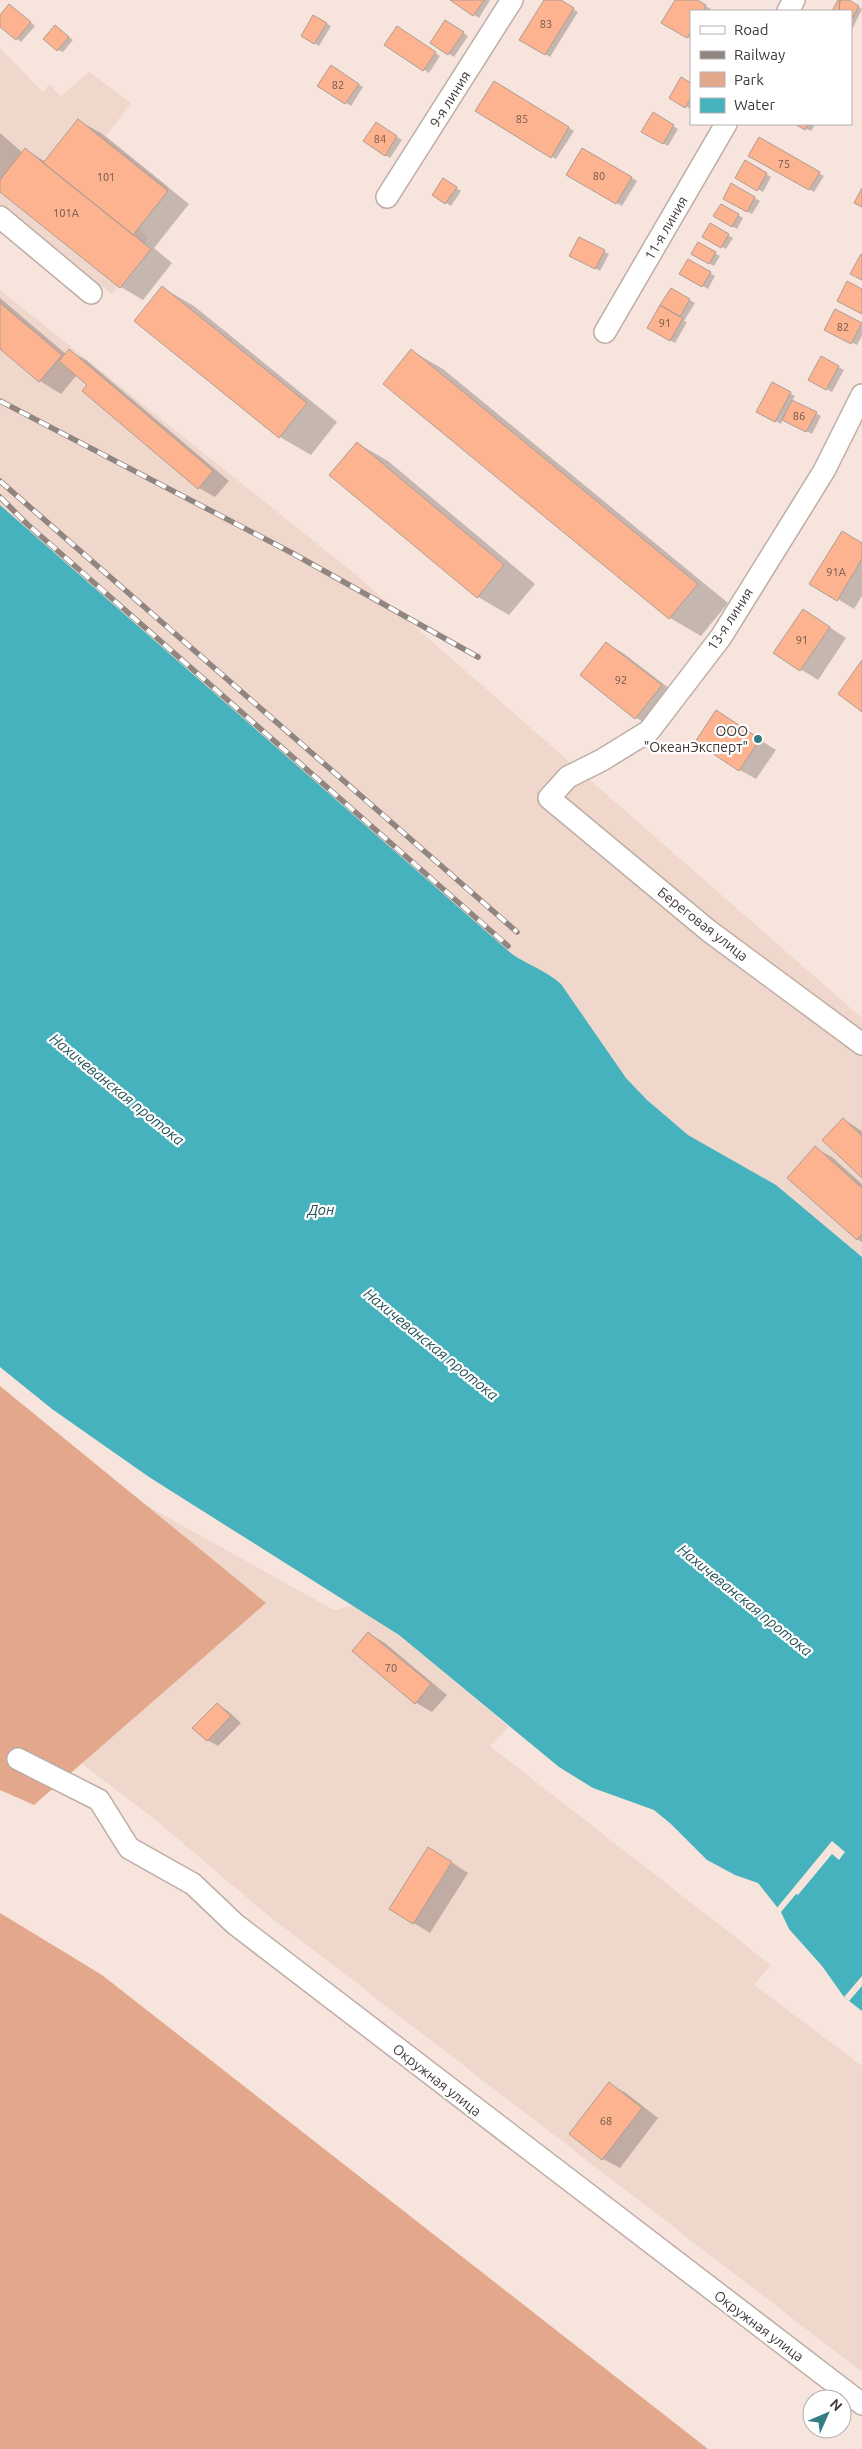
<svg xmlns="http://www.w3.org/2000/svg" width="862" height="2449" font-family="Ubuntu,sans-serif">
<rect width="100%" height="100%" fill="#f7e5dd"/>
<!-- built -->
<path fill="#f0d7cb" d="M0,48l43,44 6,-8 12,12 28,-24 42,31 -25,33 63,51 -31,40 10,11 -5,9 4,6 -35,41 -112,-85z
M0,290l356,285 506,443v239l-86,-72 -88,-50 -41,-35 -21,-22 -65,-94 -8,-7 -24,-11 -17,-12 -512,-449z
M0,1424l334,186 20,-5 45,30 110,92 -19,19 281,219 -17,20 108,81v306l-598,-460 -112,-95 -152,-116z"/>
<!-- green -->
<path fill="#e3a88c" d="M0,1386l266,217 -232,202 -34,-15z
M0,1913l102,62 606,474h-708z"/>
<!-- water -->
<path fill="#46b2bd" d="M0,505l512,449c16,11 35,17 49,30l65,94 21,22 41,35 88,50 86,72v754l-18,-14 -22,-31 -33,-37 -8,-17 -23,-29 -23,-8 -28,-15 -36,-36 -17,-14 -61,-22 -34,-21 -160,-132 -250,-158 -97,-68 -52,-42z"/>
<!-- pier -->
<path fill="#f7e5dd" d="M832,1841l13,11 -6,8 -7,-6 -34,41 -2,-1 -15,18 -5,-3z
M862,1976v10l-13,15 -5,-4z"/>
<!-- shadow -->
<path fill="#0003" d="M452,0h38l-11,18z
M545,0h14l19,12 -28,45 -29,-18z
M676,0h19l16,9 -2,2h-18v28l-28,-16z
M840,0h6l16,9 -11,23v-21h-18z
M14,9l21,17 -14,16 -21,-17v-8z
M314,17l17,9 -12,20 -16,-10z
M450,24l18,12 -14,21 -22,-15z
M60,30l13,10 -10,12 -5,-2z
M402,31l38,25 -11,17 -43,-28z
M336,69l27,18 -12,19 -32,-21z
M495,82l79,49 -18,28 -79,-48z
M691,84v25l-20,-11z
M653,114l25,15 -10,17 -25,-15z
M79,121l22,12 88,71 -35,44 18,15 -29,37 -22,-13 -121,-97v-57l23,20 3,-3 20,12z
M797,124h18l-4,7z
M381,127l21,13 -12,18 -5,-3z
M760,139l64,37 -10,16 -64,-37z
M582,149l55,32 -15,25 -54,-32z
M745,162l26,15 -8,15 -27,-15z
M444,180l17,11 -10,15 -17,-11z
M732,185l28,16 -8,13 -28,-16z
M721,205l22,13 -6,11 -22,-13z
M710,225l23,13 -7,11 -23,-13z
M580,238l29,16 -9,17 -29,-16z
M698,243l22,13 -6,10 -22,-12z
M688,260l27,16 -7,13 -27,-16z
M163,288l31,18 143,116 -26,33 -31,-18z
M671,289l24,14 -11,18 3,1 -12,21 -26,-15z
M0,298l66,56 3,-3 17,9 143,121 -14,16 -16,-9 -122,-113 -16,19 -21,-13 -40,-33z
M836,311l26,13v12l-5,9 -26,-13z
M412,351l31,18 285,234 -27,33 -31,-18z
M821,358l23,12 -12,22 -22,-12z
M772,384l23,12 -3,5 29,15 -9,18 -29,-15 -2,5 -23,-12z
M357,443l31,18 147,123 -26,31 -31,-18z
M862,544v52l-8,13 -43,-26z
M820,621l26,17 -28,42 -43,-27z
M606,643l17,10 55,42 -25,32 -17,-9z
M717,712l59,38 -20,29 -16,-9z
M843,1119l19,12v46z
M815,1148l17,9 30,27v58l-5,-3z
M368,1633l17,10 62,52 -15,17 -17,-10z
M217,1704l11,7 13,12 -23,23 -11,-6z
M445,1858l23,15 -38,60 -39,-24z
M609,2084l17,9 32,25 -38,50 -17,-9 -32,-25z"/>
<!-- building -->
<path fill="#fdb390" stroke="#ad9d95" d="M450,0h34l-11,16z
M544,0h17l13,8 -29,47 -26,-15z
M675,0h22l9,5 -3,6h-12v21l-4,6 -26,-15z
M838,0h2l-1,11h-7z
M840,0h9l10,6 -8,15v-10h-12z
M9,4l22,18 -15,18 -16,-13v-12z
M313,15l14,8 -13,21 -13,-8z
M445,20l19,12 -16,23 -18,-12z
M55,25l14,12 -12,14 -14,-12z
M397,26l39,26 -13,19 -39,-26z
M331,65l28,19 -14,20 -28,-18z
M681,77l10,6v15l-6,10 -16,-10z
M494,81l75,46 -18,31 -76,-47z
M653,112l21,13 -11,19 -22,-12z
M78,119l90,72 -35,44 -90,-72z
M376,122l21,14 -12,20 -22,-15z
M795,124h13l-3,6z
M759,137l61,35 -11,18 -61,-34z
M25,148l126,101 -31,39 -120,-96v-12z
M582,148l50,29 -16,27 -50,-29z
M745,160l22,13 -10,18 -22,-13z
M443,178l14,9 -12,17 -13,-9z
M731,183l24,14 -8,15 -24,-13z
M862,188v19l-8,-4z
M721,204l18,10 -7,13 -19,-11z
M710,223l19,11 -8,14 -19,-11z
M579,237l26,13 -10,19 -26,-13z
M698,242l18,10 -7,12 -18,-10z
M861,254h1v26l-12,-6z
M688,259l23,13 -9,15 -23,-13z
M847,281l15,8v25l-25,-13z
M162,286l145,117 -28,35 -145,-117z
M671,288l19,11 -10,18 -20,-12z
M0,303l62,52 -23,27 -39,-33z
M660,305l23,13 -13,23 -23,-13z
M835,309l27,14 -11,21 -27,-14z
M69,349l144,122 -15,18 -116,-98 5,-6 -28,-24z
M411,349l287,235 -29,35 -286,-235z
M821,356l18,10 -13,24 -18,-10z
M772,382l19,10 -16,30 -19,-10z
M792,400l25,12 -11,20 -24,-12z
M357,442l147,123 -27,33 -148,-123z
M842,531l20,12v16l-25,42 -28,-17z
M803,609l27,18 -30,44 -27,-18z
M606,642l56,43 -27,34 -55,-44z
M862,660v52l-24,-18z
M716,710l44,29 -21,32 -44,-29z
M843,1118l19,18v42l-40,-38z
M815,1146l47,42v46l-5,6 -70,-62z
M368,1632l63,52 -16,20 -63,-53z
M217,1703l14,13 -24,25 -15,-13z
M428,1847l24,15 -39,62 -24,-15z
M609,2082l33,26 -40,52 -33,-26z"/>
<g fill="none" stroke-linecap="round" stroke-linejoin="round">
<!-- minor casing -->
<g stroke="#beada5" stroke-width="24">
<path id="minor" d="M788,11l6,-11
M387,197l125,-197
M0,217l91,76
M605,332l121,-208
M862,395l-38,76 -103,166 -72,94 -47,29 -34,17 -19,21 160,133 153,113
M18,1759l81,41 30,48 64,36 42,40 627,480"/>
</g>
<!-- minor -->
<use href="#minor" stroke="#fff" stroke-width="21"/>
<!-- rail casing -->
<g stroke="#918580" stroke-width="5.5">
<path id="rail" d="M0,401l292,152 186,104
M0,481l517,451
M0,497l27,27 481,422"/>
</g>
<!-- rail -->
<use href="#rail" stroke="#fff" stroke-width="4" stroke-dasharray="11" stroke-linecap="butt"/>
</g>
<!-- markers -->
<circle fill="#337c83" stroke="#fff" stroke-width="2" cx="758" cy="739" r="5"/>
<g text-anchor="middle" dominant-baseline="central" stroke-width="4.5" stroke-linejoin="round" paint-order="stroke">
<!-- number labels -->
<g font-size="11" fill="#6f584c">
<text x="546" y="24">83</text>
<text x="338" y="85">82</text>
<text x="522" y="119">85</text>
<text x="380" y="139">84</text>
<text x="784" y="164">75</text>
<text x="599" y="176">80</text>
<text x="106" y="177">101</text>
<text x="66" y="213">101А</text>
<text x="665" y="323">91</text>
<text x="843" y="327">82</text>
<text x="799" y="416">86</text>
<text x="836" y="572">91А</text>
<text x="802" y="640">91</text>
<text x="621" y="680">92</text>
<text x="391" y="1668">70</text>
<text x="606" y="2121">68</text>
</g>
<!-- street labels -->
<g font-size="14" fill="#403936" stroke="#fff">
<text transform="translate(450 99) rotate(-58)">9-я линия</text>
<text transform="translate(666 228) rotate(-60)">11-я линия</text>
<text transform="translate(730 619) rotate(-57)">13-я линия</text>
<text transform="translate(703 924) rotate(38)">Береговая улица</text>
<text transform="translate(437 2080) rotate(38)">Окружная улица</text>
<text transform="translate(759 2326) rotate(37)">Окружная улица</text>
</g>
<!-- poi labels -->
<g font-size="14" fill="#403936" stroke="#fff" text-anchor="end">
<text x="748" y="731">ООО<tspan x="748" dy="16">"ОкеанЭксперт"</tspan></text>
</g>
<!-- water labels -->
<g font-size="15" font-style="italic" fill="#245358" stroke="#fff">
<text transform="translate(117 1089) rotate(39)">Нахичеванская протока</text>
<text x="321" y="1209">Дон</text>
<text transform="translate(431 1344) rotate(39)">Нахичеванская протока</text>
<text transform="translate(745 1600) rotate(39)">Нахичеванская протока</text>
</g>
</g>
<!-- legend -->
<rect x="690" y="10" width="162" height="115" fill="#ffffff" stroke="#b3b0af"/>
<rect x="700" y="26" width="25" height="8" fill="#ffffff" stroke="#b3b0af"/>
<text x="734" y="35" font-size="15" fill="#403936">Road</text>
<rect x="700" y="51" width="25" height="8" fill="#918580" stroke="#b3b0af"/>
<text x="734" y="60" font-size="15" fill="#403936">Railway</text>
<rect x="700" y="72" width="25" height="15" fill="#e3a88c" stroke="#b3b0af"/>
<text x="734" y="85" font-size="15" fill="#403936">Park</text>
<rect x="700" y="98" width="25" height="15" fill="#46b2bd" stroke="#b3b0af"/>
<text x="734" y="110" font-size="15" fill="#403936">Water</text>
<!-- north arrow -->
<g transform="translate(827 2414) rotate(45)"><circle r="24" fill="#ffffff" stroke="#b3b0af"/>
<path d="M0-4L9 19L0 12L-9 19Z" fill="#337c83"/>
<text y="-8" font-size="14" font-weight="bold" text-anchor="middle" fill="#403936">N</text>
</g>
</svg>
